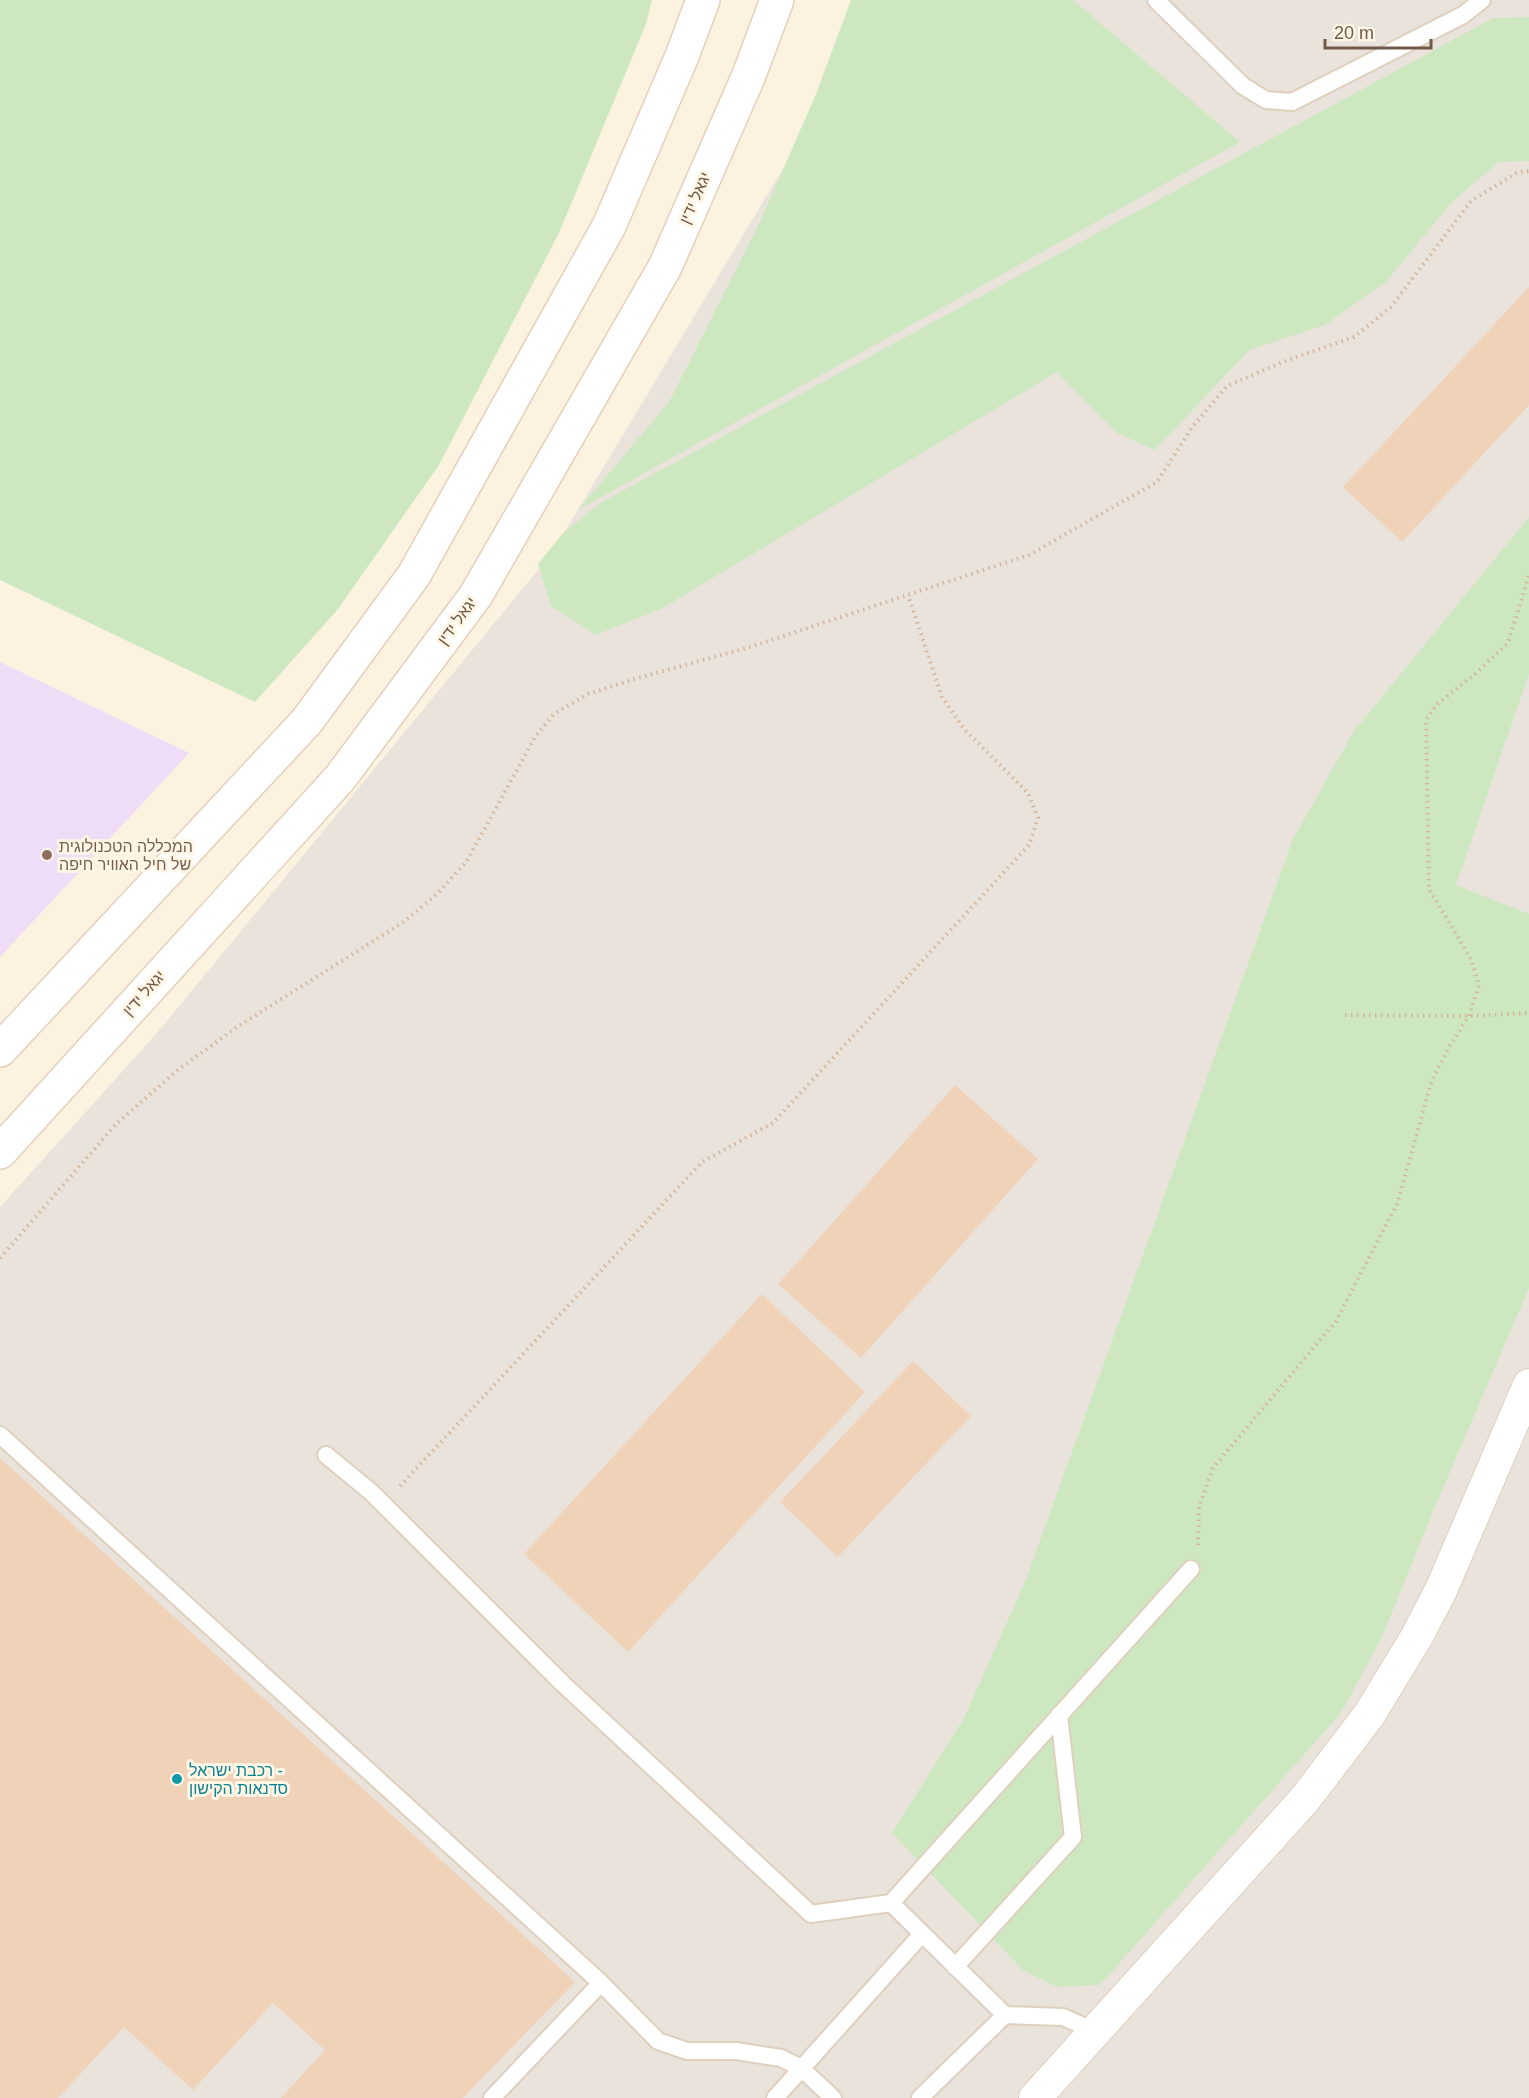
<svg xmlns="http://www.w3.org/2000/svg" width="1529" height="2098" font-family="Arial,'Noto Sans Hebrew',sans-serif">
<rect width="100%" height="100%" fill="#fbf2e0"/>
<!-- industrial -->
<path fill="#eae3dc" d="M856,0h673v2098h-1529v-891l157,-174 395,-480 286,-476z"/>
<!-- education -->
<path fill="#efddf7" d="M0,662l189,91 -189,204z"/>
<!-- green -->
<path fill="#cde8c0" d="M0,0h652l-6,24 -87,209 -120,232 -101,144 -83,93 -255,-122z
M851,0h222l167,142 -662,368 91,-108 91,-180 56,-128z
M1529,17v144l-31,1 -48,42 -64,78 -61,43 -76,25 -94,100 -38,-17 -60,-61 -396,237 -65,26 -45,-29 -13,-42 26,-32 38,-30 891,-484z
M1529,517v157l-73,211 73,29v374l-100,233 -47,116 -41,76 -241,272 -42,2 -34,-16 -132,-138 72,-115 61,-136 268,-743 61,-108z"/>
<!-- building -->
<path fill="#f0d2b8" d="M1529,287v118l-127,137 -59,-55z
M955,1085l83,74 -177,199 -83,-74z
M762,1294l103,98 -237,260 -104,-98z
M913,1361l58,55 -133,141 -58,-55z
M0,1458l575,524 -112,116h-182l44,-48 -52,-47 -80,87 -69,-63 -66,71h-58z"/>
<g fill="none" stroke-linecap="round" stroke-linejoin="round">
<!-- lane casing -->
<g stroke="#dfcfbd" stroke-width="20">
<path id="lane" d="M1156,0l87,86 23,14 26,2 171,-87 19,-15
M0,1435l601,548 57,58 29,10h49l45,7 20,10 32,30
M326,1455l45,37 191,191 249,231 80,-11 114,112
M891,1903l300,-334
M955,1967l118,-130 -14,-122
M492,2098l109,-115
M775,2098l147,-164
M920,2098l85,-83 58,2 34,15"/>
</g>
<!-- street casing -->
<g stroke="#dfcfbd" stroke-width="34">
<path id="street" d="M1035,2098l270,-299 64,-84 47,-77 25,-48 88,-205"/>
</g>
<!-- secondary casing -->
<g stroke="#e4d0bb" stroke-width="36">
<path id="secondary" d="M0,1050l307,-329 107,-146 195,-349 73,-170 21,-56
M0,1152l340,-374 136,-183 189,-328 84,-192 28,-75"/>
</g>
<!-- path -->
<path stroke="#d4b59c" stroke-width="4" stroke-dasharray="1.5 4.5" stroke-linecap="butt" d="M1345,1015l124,1 60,-3
M0,1258l116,-134 63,-55 58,-42 168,-106 33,-28 29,-32 68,-124 19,-23 34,-20 50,-16 112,-31 279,-92 128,-73 36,-56 34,-40 61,-26 66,-23 37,-30 80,-106 47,-29 11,-1
M400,1486l302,-324 71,-39 256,-278 9,-27 -10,-25 -64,-64 -22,-32 -34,-102
M1198,1545l1,-38 14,-39 123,-147 61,-117 35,-124 17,-33 20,-31 10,-31 -8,-26 -42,-70 -3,-169 11,-16 37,-29 34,-32 21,-68"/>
<!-- lane -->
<use href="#lane" stroke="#fff" stroke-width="16"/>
<!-- street -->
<use href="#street" stroke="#fff" stroke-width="32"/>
<!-- secondary -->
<use href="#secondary" stroke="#fff" stroke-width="33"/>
</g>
<!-- markers -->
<circle fill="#8d6e63" stroke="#fff6e6" stroke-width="2" cx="47" cy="855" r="6"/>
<circle fill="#0f9aa8" stroke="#fff6e6" stroke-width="2" cx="177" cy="1779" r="6"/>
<g text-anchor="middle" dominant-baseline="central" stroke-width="6" stroke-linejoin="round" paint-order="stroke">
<!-- street labels -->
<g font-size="16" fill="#715948" stroke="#fff6e6">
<text transform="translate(695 198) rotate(-66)">יגאל ידין</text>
<text transform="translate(457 621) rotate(-54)">יגאל ידין</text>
<text transform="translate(144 993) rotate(-48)">יגאל ידין</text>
</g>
<!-- education labels -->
<g font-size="16" fill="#785e54" stroke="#fff6e6" text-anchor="start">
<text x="59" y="846">המכללה הטכנולוגית<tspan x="59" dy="18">של חיל האוויר חיפה</tspan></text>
</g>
<!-- culture labels -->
<g font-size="16" fill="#0d838f" stroke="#fff6e6" text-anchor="start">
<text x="189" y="1770">רכבת ישראל -<tspan x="189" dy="18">סדנאות הקישון</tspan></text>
</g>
</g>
<!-- scale -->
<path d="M1325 39v9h106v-9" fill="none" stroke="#715948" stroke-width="3"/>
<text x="1334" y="39" font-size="18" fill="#715948" stroke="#fff6e6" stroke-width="4.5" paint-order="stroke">20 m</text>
</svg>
